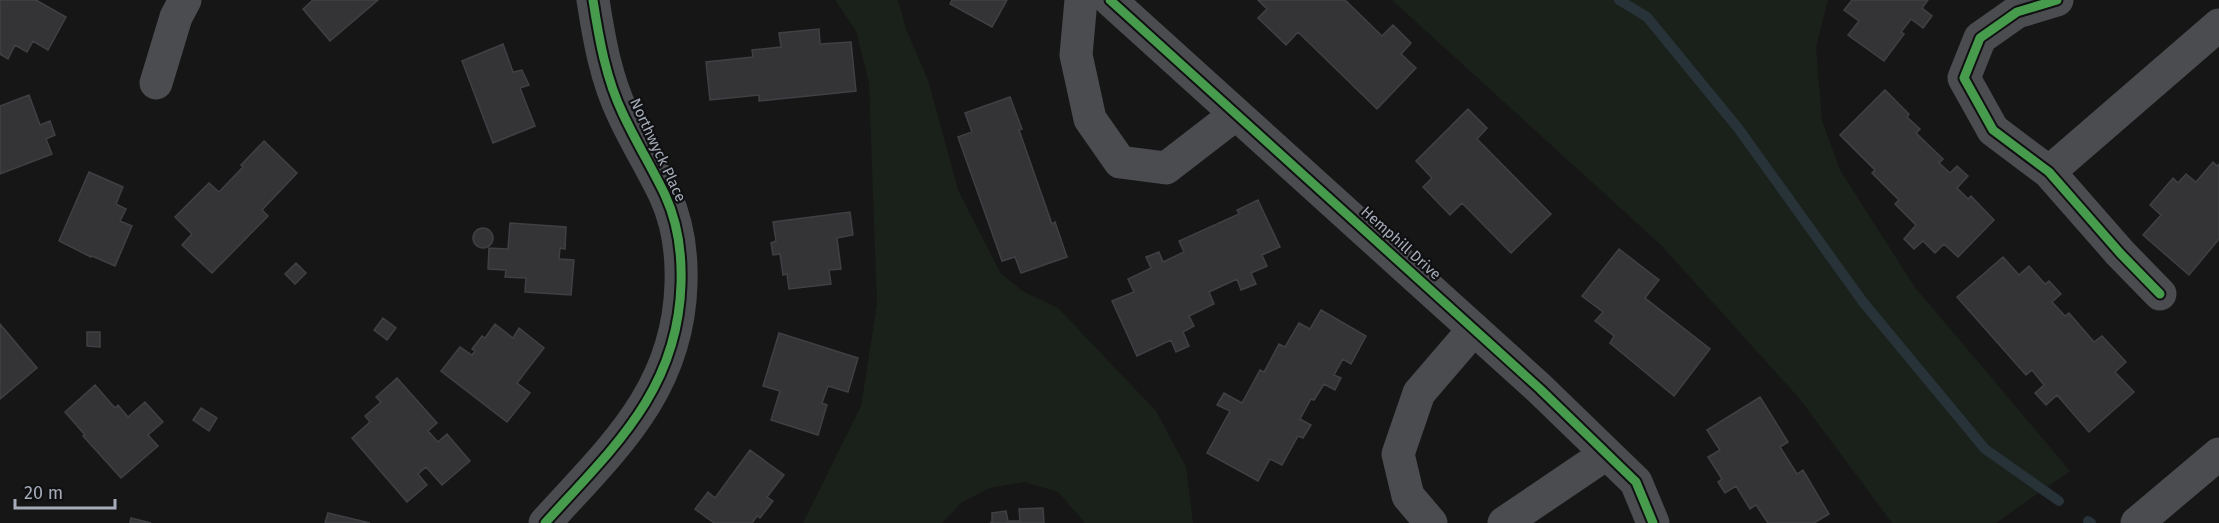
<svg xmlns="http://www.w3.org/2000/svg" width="2219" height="523" font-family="'Fira Sans',sans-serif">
<rect width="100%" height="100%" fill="#161616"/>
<!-- green -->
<path fill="#1a211a" d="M835,0h63l8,29 22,51 30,110 43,84 23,18 34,16 98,103 30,56 7,56h-108l-27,-31 -34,-10 -34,6 -28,14 -20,21h-139l58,-117 16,-102 -8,-221 -13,-52z
M1392,0h436l-12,47 6,74 18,49 74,116 156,185 -74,52h-104l-93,-125 -138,-153z"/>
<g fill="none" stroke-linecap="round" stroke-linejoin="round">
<!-- stream -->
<path stroke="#283339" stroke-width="10" d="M1619,0l28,17 91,111 125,174 122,147 74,52
M2088,521l3,2"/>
</g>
<!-- building -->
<path fill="#343436" stroke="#3f4043" stroke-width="1.5" d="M0,0h36l30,17 -18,33 -15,-9 -6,11 -12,-7 -7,14 -8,-5z
M313,0h65l-48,41 -27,-32z
M952,0h55l-15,27 -42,-23z
M1258,0h87l37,36 11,-11 18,18 -10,11 15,14 -39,41 -79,-77 -12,13 -28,-27 9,-9z
M1852,0h76l-6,8 10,8 -9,12 -12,-9 -10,13 3,2 -20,27 -36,-26 11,-14 -15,-11z
M819,29l1,15 31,-2 5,49 -97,10v-6l-49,5 -4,-38 47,-5 -1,-7 29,-3 -2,-14z
M503,44l10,28 9,-2 7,15 -9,3 15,38 -42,17 -31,-82z
M1885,90l24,24 -2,3 13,12 -4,4 27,26 -4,4 11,10 7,-7 11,10 -11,12 11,11 3,-3 23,24 -36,37 -14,-13 -9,9 -12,-12 -9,8 -10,-10 12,-14 -21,-21 4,-4 -27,-27 3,-3 -35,-35z
M29,95l11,30 10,-4 5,14 -9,4 6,15 -52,20v-68z
M1010,97l12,32 -3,1 33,94 3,-2 12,35 -46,16 -6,-16 -13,4 -44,-124 14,-5 -7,-19z
M1468,109l19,19 -10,11 74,75 -40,39 -49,-50 -12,12 -27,-28 9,-9 -16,-17z
M264,141l33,32 -35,37 6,6 -56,57 -30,-28 10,-11 -17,-17 34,-34 10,9 24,-25 -2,-2z
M2213,162l4,4 2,-2v75l-30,36 -46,-40 18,-20 -11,-10 23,-27 5,5 8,-9 10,8z
M89,172l34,15 -7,17 10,5 -6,12 12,5 -17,40 -23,-10 -1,1 -32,-16z
M1258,200l22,47 -18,8 5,11 -16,7 5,11 -15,6 -4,-11 -28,13 5,12 -25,12 5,10 -11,6 6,14 -13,6 -5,-12 -34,16 -25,-55 22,-9 -6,-13 23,-11 -5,-11 13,-5 4,10 21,-10 -5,-11 60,-27 -2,-4z
M850,212l3,23 -16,3 4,31 -12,1 2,14 -42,5 -2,-15 -4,1 -3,-21 -7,1 -2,-12 5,-2 -3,-19z
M510,223l56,4 -1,22 -5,-1 -1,11 15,1 -3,35 -46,-3 1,-14 -21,-1 1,-7 -18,-1 1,-21 19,1z
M473 238a10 10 0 1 1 20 0a10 10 0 1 1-20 0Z
M1619,249l40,31 -14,18 65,51 -36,47 -64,-53 4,-7 -19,-15 8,-9 -21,-16z
M2003,257l16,18 10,-9 16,18 4,-3 12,13 -9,8 13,14 4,-3 25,29 8,-6 24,26 -11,10 19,20 -45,40 -32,-37 -11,10 -11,-12 9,-8 -12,-15 -6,5 -69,-78z
M296,263l10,10 -11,11 -10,-10z
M1321,310l45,26 -15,28 -8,-5 -9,16 7,3 -6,12 -11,-6 -10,16 -3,-1 -11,20 11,6 -8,13 -5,-2 -16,29 -12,-6 -12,22 -51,-28 23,-42 -13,-6 7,-12 18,10 18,-33 4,2 15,-28 6,3 14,-24 11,6z
M383,318l13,10 -9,12 -13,-10z
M0,324l37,44 -37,31z
M495,324l18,14 6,-10 25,20 -27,35 13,10 -23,29 -66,-51 19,-24 12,8 3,-4 -3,-2 10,-13 3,2z
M87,332h13v15l-13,-1z
M779,333l79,25 -10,34 -20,-6 -6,17 5,2 -9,30 -47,-15 9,-29 -17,-5z
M397,378l40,45 -9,8 10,11 9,-8 23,27 -28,24 -16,-18 -8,7 9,11 -20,17 -55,-64 18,-16 -5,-6 16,-14 -5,-5z
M95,385l20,23 3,-3 10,12 17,-15 18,20 -15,13 10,11 -37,32 -38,-42 2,-1 -20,-23z
M1760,397l28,45 -8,5 17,27 6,-4 26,44 -15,9h-46l-12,-18 -6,4 -14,-23 -11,7 -7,-11 4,-3 -14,-22 12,-7 -13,-20z
M201,408l16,10 -8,13 -16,-11z
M750,450l34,25 -17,22 6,4 -13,17 -3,-2 -5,7h-38l-19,-14 13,-17 7,6z
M1043,508l1,15h-54l2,-1v-9l14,-2 2,10h12l-1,-12z
M328,513l42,10h-45z
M131,518l20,5h-21z"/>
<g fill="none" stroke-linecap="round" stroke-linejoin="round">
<!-- minor -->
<path stroke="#4a4c4f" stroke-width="33" d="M1081,0l-5,55 14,64 30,43 46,6 70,-54
M1110,0l430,389 96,93 17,41
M2057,0l-40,12 -37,26 -16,40 29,52 56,42 71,81 40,41
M156,83l20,-66 9,-17
M2049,172l170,-147
M545,523c67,-74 133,-132 136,-239 1,-30 -3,-61 -16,-89 -13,-27 -29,-53 -42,-81 -17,-35 -24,-75 -30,-114
M1431,523l-23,-27 -10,-42 21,-61 55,-64
M1504,523l102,-69
M2137,523l82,-69"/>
<!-- cycleway casing -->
<g stroke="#101012" stroke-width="13">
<path id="cycleway" d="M1110,0l430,389 96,93 17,41
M2057,0l-40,12 -37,26 -16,40 29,52 56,42 71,81 40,41
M545,523c67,-74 133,-132 136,-239 1,-30 -3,-61 -16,-89 -13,-27 -29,-53 -42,-81 -17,-35 -24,-75 -30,-114"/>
</g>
<!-- cycleway -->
<use href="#cycleway" stroke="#469c4c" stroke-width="9"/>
</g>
<g text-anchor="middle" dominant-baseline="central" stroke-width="4.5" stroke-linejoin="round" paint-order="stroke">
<!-- street labels -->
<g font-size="15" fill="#a6adb9" stroke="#101012">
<text transform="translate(658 150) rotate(65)">Northwyck Place</text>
<text transform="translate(1401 243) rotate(42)">Hemphill Drive</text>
</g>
</g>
<!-- scale -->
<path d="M15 499v9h100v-9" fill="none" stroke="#a6adb9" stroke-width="3"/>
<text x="24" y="499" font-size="18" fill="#a6adb9" stroke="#101012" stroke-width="4.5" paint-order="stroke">20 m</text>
</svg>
